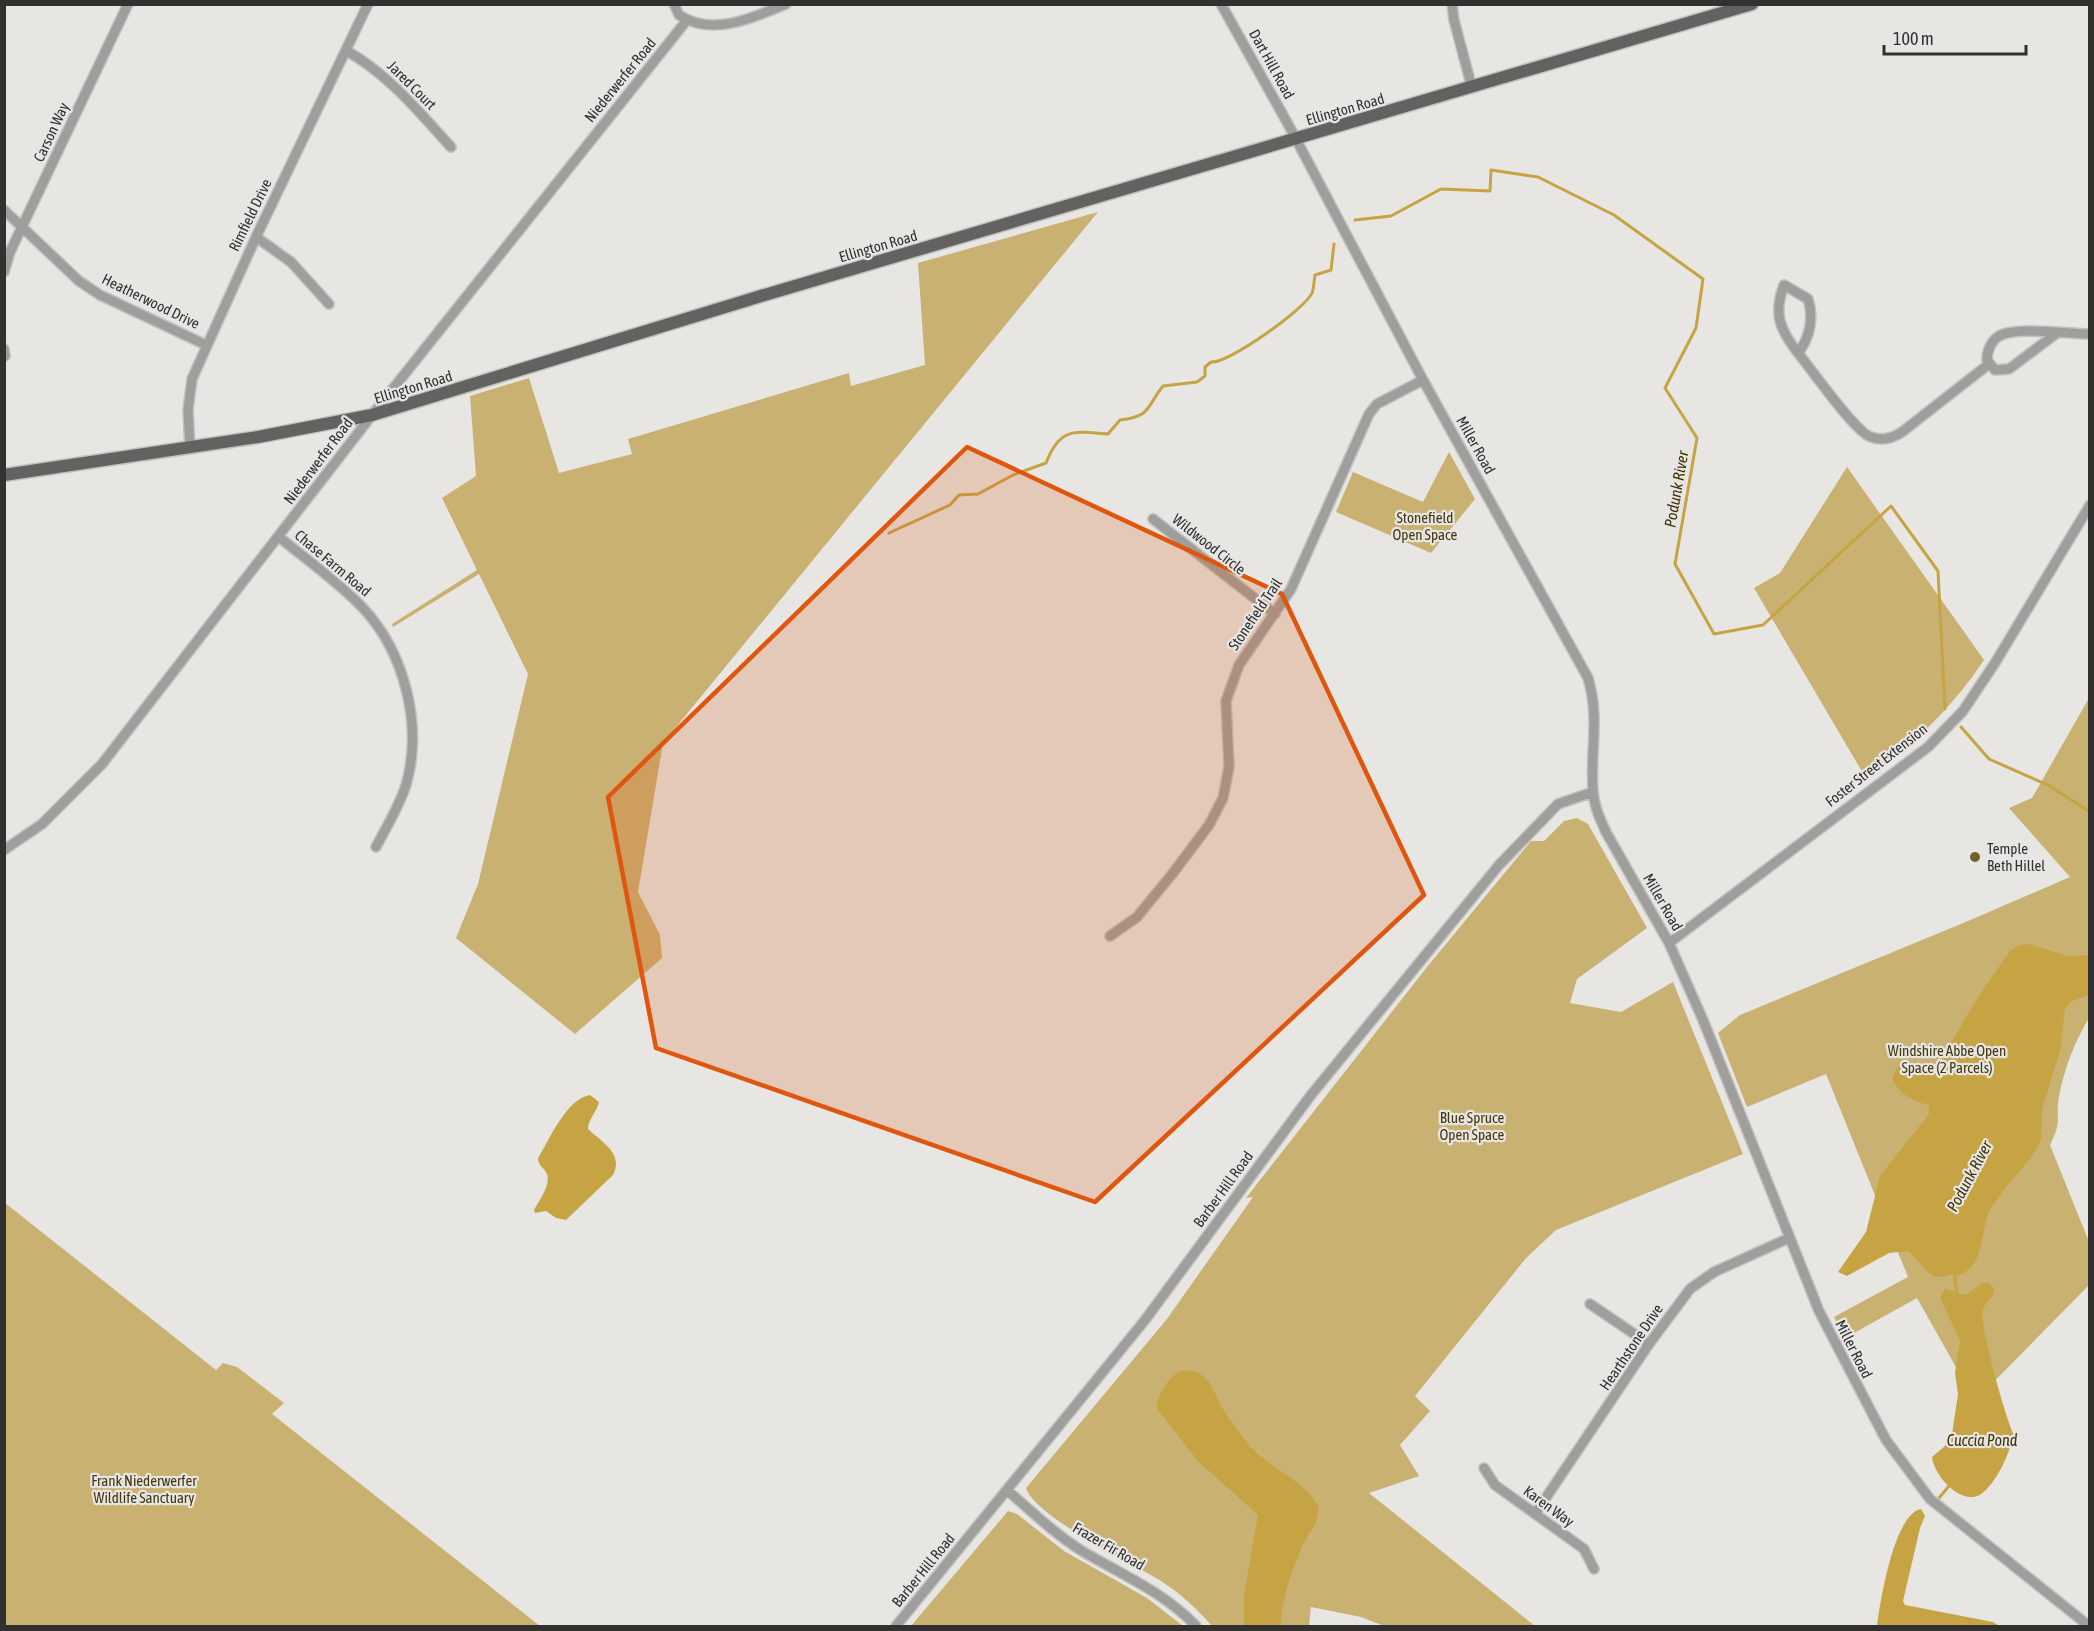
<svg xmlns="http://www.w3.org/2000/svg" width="2094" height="1631" font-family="'Asap Condensed',sans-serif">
<rect width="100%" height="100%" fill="#e7e6e3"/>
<!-- green -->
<path fill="#c9b171" d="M1098,212l-435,531 -25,149 22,43 2,23 -87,76 -119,-96 22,-54 50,-210 -49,-100 -86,53 -1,-3 85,-54 -35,-72 34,-22 -6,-80 59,-18 30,95 73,-19 -4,-15 221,-66 2,13 74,-21 -7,-102z
M1449,452l26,47 -44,54 -95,-41 17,-40 70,30z
M1847,467l137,193c-32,48 -71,85 -117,120l-113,-192 26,-15z
M2089,698v320c-15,25 -24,49 -30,78 -4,23 4,24 -9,49l39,97v43l-114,116 -58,-103 -72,40 -11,-21 74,-40 -82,-203 -79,33 -29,-74 22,-18 221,-91 109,-47 -61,-69 23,-10z
M1577,818l11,6 59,104 -70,51 -7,24 51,9 52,-30 70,172 -187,76 -30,28 -111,138 15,15 -30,34 19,31 -50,17 166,133h-151l-23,-9 -50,-10 -2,19h-97c-15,-17 -32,-33 -51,-45 -28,-18 -126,-64 -135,-93l141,-169 86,-122 -7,1 181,-231 104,-126h13l20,-20z
M5,1203l211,167 7,-7 14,4 47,36 -12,11 268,212h-535z
M1008,1511l9,3 47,37 83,47 36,28h-272z"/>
<!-- water -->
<path fill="#c6a444" d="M2029,944l39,12 21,-1v40l-17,6 -7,8 -5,42 -18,58 -1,30 -4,9c-13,21 -33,39 -46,60 -12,22 -4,58 -34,68l-3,-3c-28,13 -29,-10 -46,-22l-19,2 -42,23 -9,-4 28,-40 14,-56 49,-62v-9c-15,-3 -30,-11 -37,-26 8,-25 24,-13 40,-5l50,-83 28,-40 10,-6z
M590,1095l9,7c-2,10 -11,17 -11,27 14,13 36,25 25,46l-47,45 -10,-2 -10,-7 -11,2 -1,-3c5,-9 17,-25 13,-36 -3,-7 -9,-8 -9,-16 12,-19 28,-59 52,-63z
M1982,1283h7l5,6c0,10 -8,12 -11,20 -5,14 23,108 30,124 -1,17 -17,51 -32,61 -19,13 -47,-18 -49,-37l13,-11 7,-12 6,-40 -3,-21 5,-32 -20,-44 5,-8 21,6z
M1183,1370c28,1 29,20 40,39 8,12 16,24 25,35 20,23 54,35 70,61 3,17 -11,29 -17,44 -10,23 -20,52 -20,77h-37v-31l14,-80 -59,-53 -42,-53c0,-14 12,-34 26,-39z
M1921,1509l4,7 -5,12 -17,73 2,4 88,17 6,4h-122c3,-24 17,-112 44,-117z"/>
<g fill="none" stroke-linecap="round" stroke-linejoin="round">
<!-- stream -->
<path stroke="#c6a444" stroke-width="3" d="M1355,220l36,-4 50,-27 49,2 1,-21 47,7 76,38 89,64 -7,49 -31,60 32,50 -22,126 39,70 49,-9 128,-119 47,65 7,138
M889,533l61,-28 9,-10 19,-1 35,-19 33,-12c14,-36 28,-32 62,-29l12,-14c32,-4 26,-13 43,-34l34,-4 8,-6v-9l6,-5c17,2 94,-53 101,-69 2,-5 2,-13 3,-18l16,-5 3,-26
M1961,727l28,32 61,27 40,26
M1954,1269l3,26
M1939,1498l10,-12"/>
<!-- minor casing -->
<g stroke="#c3c2bf" stroke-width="12">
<path id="minor" d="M674,4l5,11c33,22 74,3 107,-11
M1221,4l67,120 135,256 165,298c12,40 2,73 5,113 1,15 7,28 13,41l63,111 34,77 116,291 67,129 44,59 159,127
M1452,4l2,16 18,68
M347,51c42,24 71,60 104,96
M4,210l75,71 21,14 106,50
M256,237l35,25 38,42
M4,272l6,-20 118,-248
M2057,333l-48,36 -14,1 -8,-10c0,-9 4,-19 12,-24 17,-10 70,-2 91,-2
M4,349l1,7
M1798,353c12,-15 16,-36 10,-54l-24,-14c-11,29 -4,45 14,68 14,17 57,79 73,84 11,4 22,1 31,-5l87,-68
M190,447l-2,-37 4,-31 64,-142 112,-233
M1153,519l122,95
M279,537c28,23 59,45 84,71 42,45 60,118 43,177 -7,22 -19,41 -30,62
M4,850l38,-26 60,-60 270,-349 315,-395
M1110,936l27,-19 36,-44 36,-48 14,-27 6,-31 -3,-66 13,-36 52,-76 78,-175 8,-10 46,-24
M1669,943l259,-196 35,-36 32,-48 95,-158
M1590,1304l59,40
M1484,1468l11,17 89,64 10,20
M1007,1490c24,21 48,44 75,61 42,25 80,40 114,75
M1535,1514l114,-170 41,-55 24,-17 75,-34
M896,1626l249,-306 166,-225 188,-230 59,-61 35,-12"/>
</g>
<!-- major casing -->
<g stroke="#c3c2bf" stroke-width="15">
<path id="major" d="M4,475l254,-38 114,-22 389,-119 991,-292"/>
</g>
<!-- minor -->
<use href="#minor" stroke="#9e9e9c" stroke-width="9"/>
<!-- major -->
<use href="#major" stroke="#636260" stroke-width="12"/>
</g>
<!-- marked area -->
<path fill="#df570e" fill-opacity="0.2" stroke="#df570e" stroke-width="4.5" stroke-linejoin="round" d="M967,447l315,147 142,301 -329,307 -439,-154 -48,-251z"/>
<!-- markers -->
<circle fill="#715f2d" stroke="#e7e6e3" stroke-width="2" cx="1975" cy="857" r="6"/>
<g text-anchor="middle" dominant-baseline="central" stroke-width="4.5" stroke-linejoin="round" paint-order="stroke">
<!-- street labels -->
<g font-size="15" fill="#323130" stroke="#e7e6e3">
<text transform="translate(1272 64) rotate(61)">Dart Hill Road</text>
<text transform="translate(620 80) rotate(-51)">Niederwerfer Road</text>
<text transform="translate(412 85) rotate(45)">Jared Court</text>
<text transform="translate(1345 109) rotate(-16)">Ellington Road</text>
<text transform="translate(51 132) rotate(-65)">Carson Way</text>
<text transform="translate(250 215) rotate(-64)">Rimfield Drive</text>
<text transform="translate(878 246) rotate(-16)">Ellington Road</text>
<text transform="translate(151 301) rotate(26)">Heatherwood Drive</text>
<text transform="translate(413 387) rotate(-17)">Ellington Road</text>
<text transform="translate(1476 445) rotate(61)">Miller Road</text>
<text transform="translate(318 461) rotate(-53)">Niederwerfer Road</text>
<text transform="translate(1209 544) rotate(38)">Wildwood Circle</text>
<text transform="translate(333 563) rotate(40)">Chase Farm Road</text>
<text transform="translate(1255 614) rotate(-56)">Stonefield Trail</text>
<text transform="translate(1876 765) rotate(-38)">Foster Street Extension</text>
<text transform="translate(1663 902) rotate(60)">Miller Road</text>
<text transform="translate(1223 1189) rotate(-54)">Barber Hill Road</text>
<text transform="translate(1631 1347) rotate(-56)">Hearthstone Drive</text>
<text transform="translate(1854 1349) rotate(63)">Miller Road</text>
<text transform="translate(1549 1506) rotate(36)">Karen Way</text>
<text transform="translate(1109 1546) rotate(30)">Frazer Fir Road</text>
<text transform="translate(923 1570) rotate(-51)">Barber Hill Road</text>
</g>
<!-- park labels -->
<g font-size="15" fill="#44360d" stroke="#e7e6e3">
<text x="1425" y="517">Stonefield<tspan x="1425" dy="17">Open Space</tspan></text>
<text x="1947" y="1050">Windshire Abbe Open<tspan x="1947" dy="17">Space (2 Parcels)</tspan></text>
<text x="1472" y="1117">Blue Spruce<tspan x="1472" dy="17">Open Space</tspan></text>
<text x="144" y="1480">Frank Niederwerfer<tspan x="144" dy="17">Wildlife Sanctuary</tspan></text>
</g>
<!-- poi labels -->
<g font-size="15" fill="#323130" stroke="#e7e6e3" text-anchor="start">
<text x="1987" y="848">Temple<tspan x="1987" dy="17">Beth Hillel</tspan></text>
</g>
<!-- water labels -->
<g font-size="16" font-style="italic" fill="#413308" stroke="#e7e6e3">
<text transform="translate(1676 489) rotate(-80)">Podunk River</text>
<text transform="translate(1969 1176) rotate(-62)">Podunk River</text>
<text x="1982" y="1440">Cuccia Pond</text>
</g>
</g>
<!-- border -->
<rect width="2094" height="1631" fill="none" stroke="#323130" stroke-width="12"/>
<!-- scale -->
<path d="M1884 45v9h142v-9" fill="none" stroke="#323130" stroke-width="3"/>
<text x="1893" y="45" font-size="18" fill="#323130" stroke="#e7e6e3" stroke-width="4.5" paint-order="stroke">100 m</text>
</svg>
